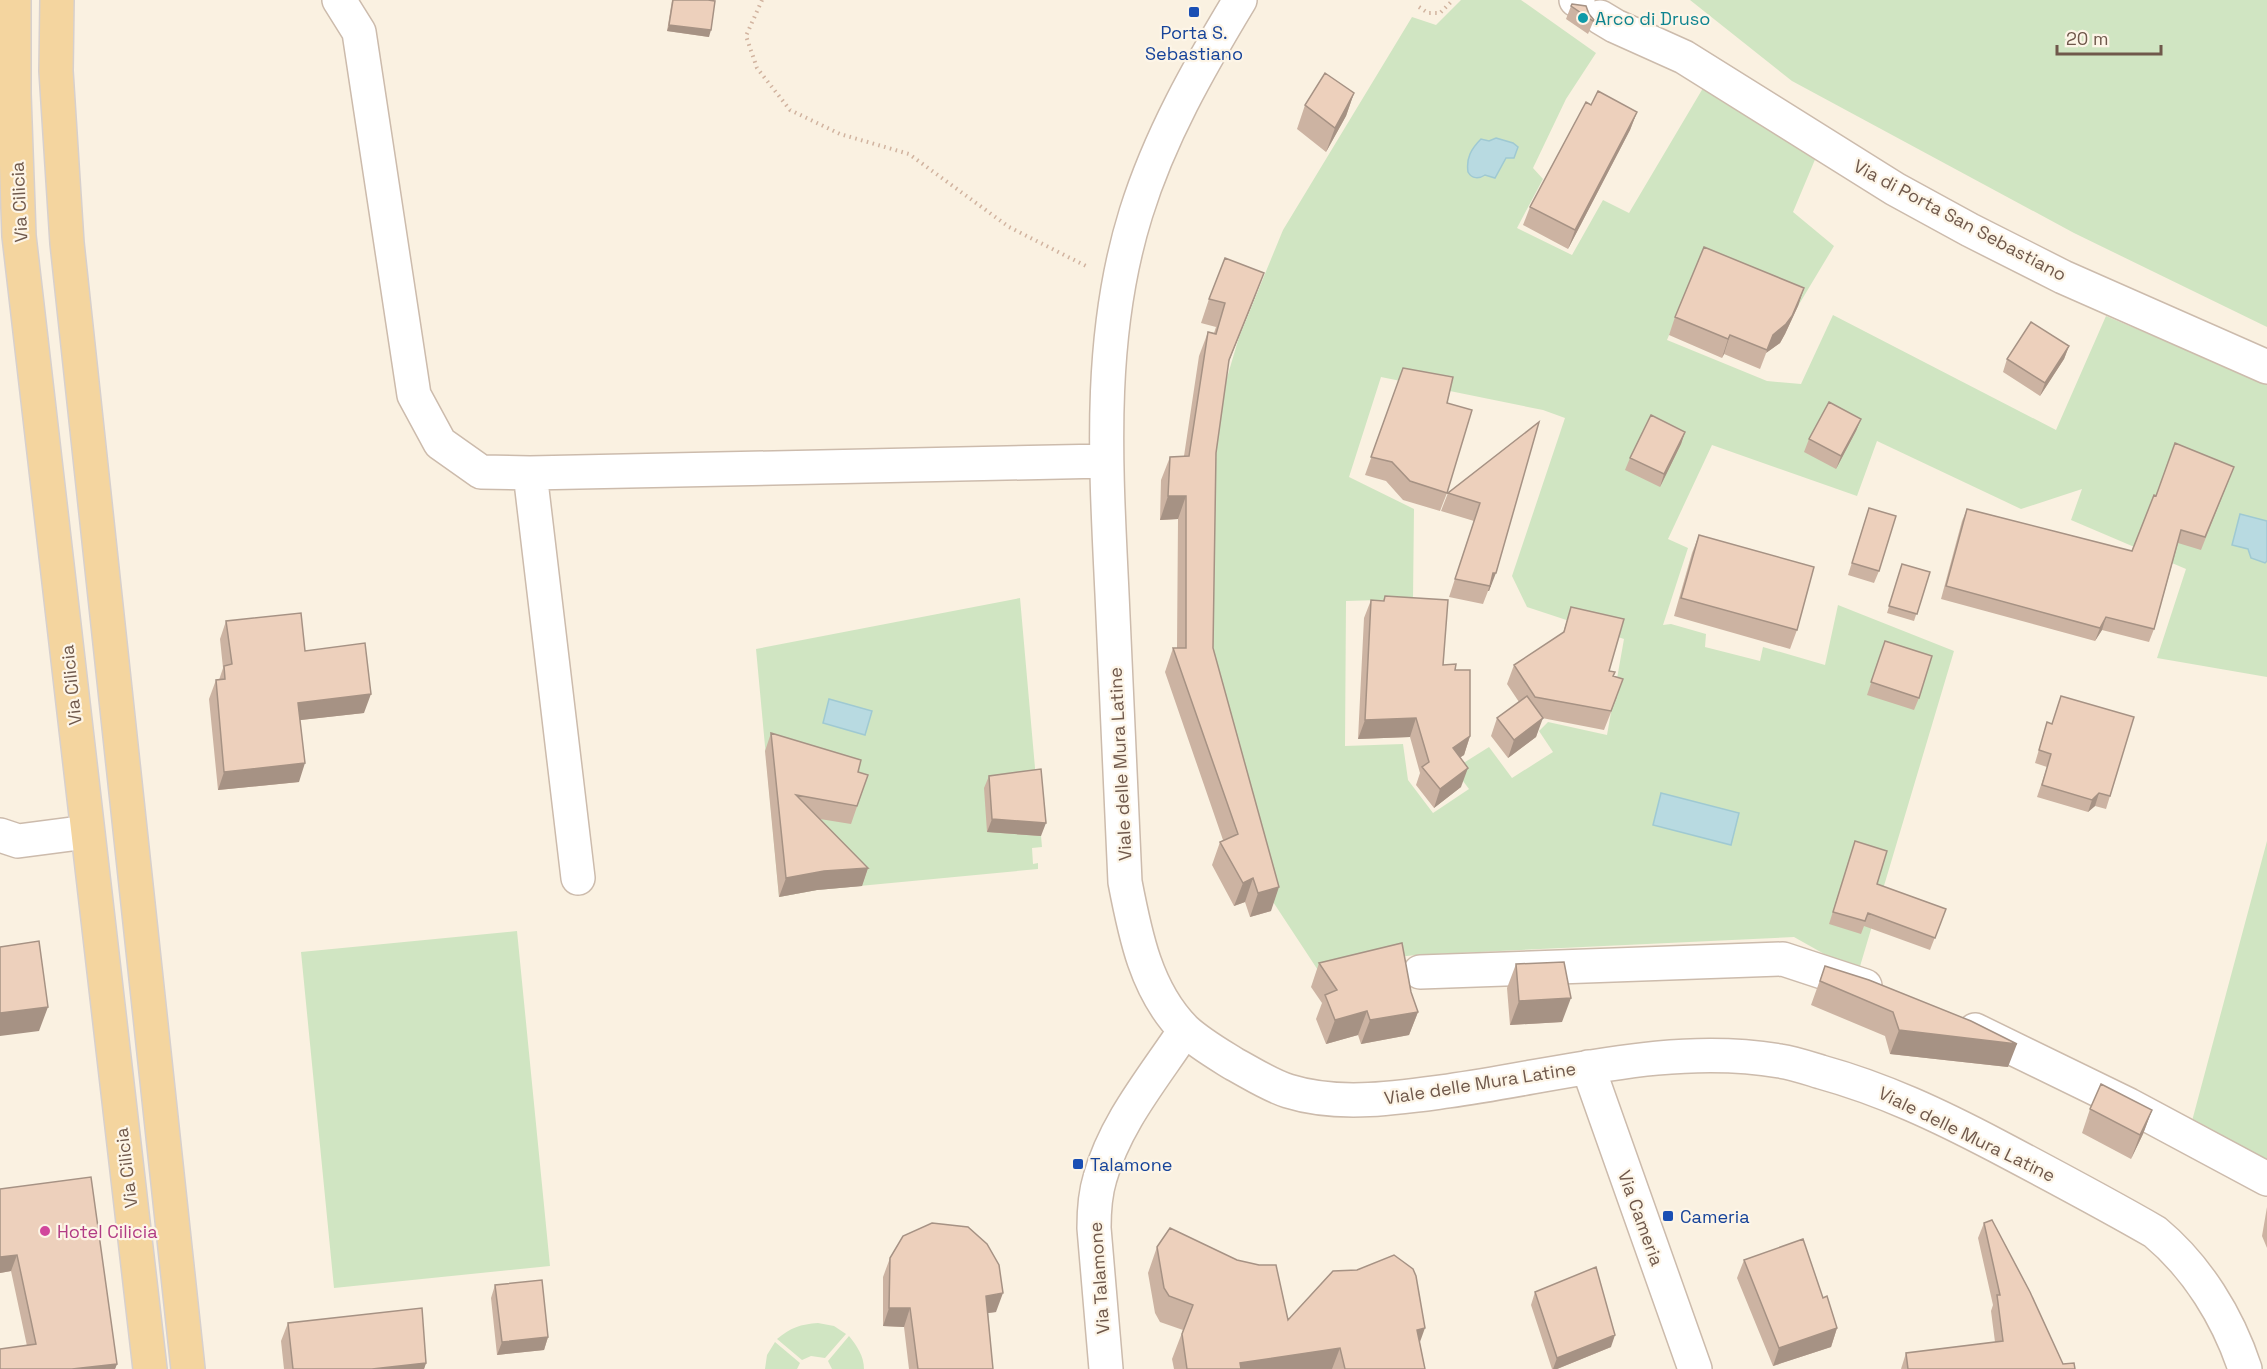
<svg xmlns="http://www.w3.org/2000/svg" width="2267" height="1369" font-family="'Space Grotesk',sans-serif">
<rect width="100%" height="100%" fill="#faf1e1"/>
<!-- green -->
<path fill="#d0e5c2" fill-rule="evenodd" d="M1461,0h60l75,53 -30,46 -33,69 10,11 -26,49 55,27 31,-55 26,13 77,-130 113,67 -26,62 41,34 -36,60 -100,-41 -31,75 100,41 34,3 32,-69 223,115 50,-114 161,68v293l-110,-19 29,-89 -115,-49 11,-31 -61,20 -144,-68 -20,55 -145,-51 -44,94 20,9 -25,77 8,-1 35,10 -1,13 55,14 3,-14 62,18 13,-60 116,46 -96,322 -64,-36 -378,18 -55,6 -30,29 -67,-102 -60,-220 12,-253 23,-78 44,-107 129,-213 24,8zM1381,377l162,33 22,8 -53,158 15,31 97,32 -17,96 -59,-13 -9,9 14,21 -41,26 -23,-31 -35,22 15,20 -36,24 -25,-33 -5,-36 -58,2 1,-145 67,-2 1,-90 -65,-32z
M1690,0h577v327l-193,-94 -282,-152z
M1020,598l22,249 -10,1 1,16 5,-1v6l-221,21 -38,7 -23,-248z
M2267,841v320l-75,-40z
M517,931l33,335 -216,22 -33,-336z
M818,1323l16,3 12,8 -21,24 -14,-2 -9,4 -25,-21c13,-11 24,-15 41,-16z
M849,1336c8,10 15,20 15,33h-32l-4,-8z
M775,1342l25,21 -3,6h-32l2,-14z"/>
<!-- water -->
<path fill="#b8dae1" stroke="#9fc9d2" stroke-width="1.5" d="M1496,138l17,5 5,4 -4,11h-8l-11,20 -10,-3c-6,4 -13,4 -17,-3 -2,-14 3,-23 13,-33l8,2z
M2240,514l27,7v40l-2,2 -14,-5 -3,-9 -16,-4z
M829,699l43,12 -7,24 -42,-12z
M1661,793l78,20 -8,32 -78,-20z"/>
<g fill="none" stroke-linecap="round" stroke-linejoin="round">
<!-- minor casing -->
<g stroke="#ccbbac" stroke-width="36">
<path id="minor" d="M339,0l20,32 55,363 26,48 41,29 49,1 576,-12
M1240,0c-41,68 -80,136 -104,213 -39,125 -30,253 -24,381 5,96 8,192 13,288 10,52 21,109 60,148 14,13 33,24 49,34 17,9 35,21 54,27 51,16 107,7 160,0 109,-15 222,-49 332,-30 14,2 28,7 41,11 62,17 119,44 176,74 53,28 106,56 158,86 42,35 73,85 90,137
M1576,0l2,1
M1600,17l15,9 69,31 211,132 75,41 93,47 204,90
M530,473l48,405
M0,835l18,6 69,-9
M1420,972l363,-13 82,27
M1975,1030l154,75 138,74
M1588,1067l107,302
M1106,1369l-12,-141c0,-17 1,-34 6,-50 15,-55 54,-101 85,-148"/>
</g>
<!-- major casing -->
<g stroke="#d7d0cd" stroke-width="36">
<path id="major" d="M14,0v94l5,142 131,1133
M57,0l-1,71 11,172 121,1126"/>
</g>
<!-- path -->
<path stroke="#d1b39f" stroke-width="4" stroke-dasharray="1.5 4.5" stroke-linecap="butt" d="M762,0l-16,36 11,32 33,42 50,24 69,20 100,73 79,40
M1419,7l9,6h12l13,-13"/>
<!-- minor -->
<use href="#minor" stroke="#fff" stroke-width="33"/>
<!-- major -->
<use href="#major" stroke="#f4d59f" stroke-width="33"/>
</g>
<!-- wall -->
<path fill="#ccb3a2" d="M672,0h36l1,37 -42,-6z
M1571,6l23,14 -6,14 -22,-15z
M1354,93l-8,23 -20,36 -29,-23 8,-24z
M1591,105l46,7 -7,18 -62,119 -45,-24 7,-18z
M1804,288l-6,18 -13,28 -5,9 -14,10 -6,16 -36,-15 -2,4 -53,-23 6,-18z
M1255,297l-27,66 -12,90 -3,195 58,263 -21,6 -5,-15 -11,4 -22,-41 8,-23 3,-2 -58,-168 8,-24h4l1,-129 -18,1 1,-40 9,-23 14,-1 15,-100 9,-24 6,1 2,-6 -15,-4 8,-24z
M2069,346l-5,13 -24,37 -37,-24 4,-13z
M1403,368l44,35v90l-7,18 -37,-11 -17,-19 -21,-6z
M1861,419l-5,12 -20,38 -32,-17 5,-13z
M1539,422l-50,169h-1l-5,13 -34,-7 25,-76 -33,-10 7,-18z
M1685,432l-4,12 -21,43 -35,-17 5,-12z
M2234,467l-33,83 -23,-7 -24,86 -5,13 -47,-12 -7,11 -154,-42 21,-78 5,-12 165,42 24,-55z
M1869,508l10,63 -5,12 -26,-8z
M1699,535l98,95 -7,19 -116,-33 18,-63z
M1902,564l28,8 -16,49 -27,-8z
M1385,596l58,69 12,5 15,66 -6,19 -4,2 1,30 -27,21 -18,-23 4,-12 -10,-36 -52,2 6,-121 7,-18 12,1z
M1571,607l38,64 6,1 -1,4 3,21 -13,33 -62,-12 -6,19 -28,21 -17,-22 6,-18 22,-16 -12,-18 7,-19 49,-32z
M226,621l79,30 59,62 -64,7 -1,62 -81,8 -9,-91 7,-19h3l4,-12 -3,-29z
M1885,641l34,57 -5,12 -47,-15z
M2061,696l49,100 -4,13 -11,-3 -7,6 -51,-15 10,-30 -12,-4 12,-41 5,2z
M771,733l87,39 10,3 -17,49 -31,-5 48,49 -6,18 -45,4 -38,7 -14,-146z
M989,776l52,60 -54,-4 -3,-44z
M1855,841l22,43 69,25 -16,41 -66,-24 -3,8 -32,-10z
M1319,963l92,29 7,20 -9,23 -48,9 -3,-9 -32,9 -10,-25 6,-16 -11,-16z
M1516,964l46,58 -52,3 -3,-37z
M1825,966l183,101 -118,-13 -5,-18 -74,-31z
M2090,1109l62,1 -9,24 -12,25 -49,-26z
M0,1189l117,175 -2,5h-115l27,-23 -16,-75 -11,2z
M2267,1207v41l-5,-12z
M1984,1223l79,141 12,5h-174l5,-16 89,-11 -4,-31 2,-6 -15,-67z
M1157,1247l131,73 132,23 5,26h-251l-2,-10 11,-29 -23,-8 -5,-9 -7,-40z
M890,1258l106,54 -8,1 5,56h-84l-5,-42 -21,-1v-49z
M1744,1260l79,38 14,30 -6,19 -58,19 -36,-88z
M495,1285l53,52 -4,13 -47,5 -6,-57z
M1535,1292l76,55 -54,22h-5l-21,-64z
M288,1323l138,40 -2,6h-140l-3,-28z"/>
<!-- shaded-wall -->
<path fill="#a69284" d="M669,25l42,5 -2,7 -42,-6z
M1354,93l-8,23 -20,36 9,-24z
M1637,112l-7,18 -62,119 7,-19z
M1264,273l-9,24 -35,86 9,-23z
M1804,288l-6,18 -13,28 -5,9 -14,10 -6,16 13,-34z
M1730,335l-6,19 -2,4 6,-19z
M2069,346l-5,13 -24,37 5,-13z
M1861,419l-5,12 -20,38 5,-13z
M1685,432l-4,12 -21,43 4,-13z
M1168,496h18l-8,23 -18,1z
M1493,573h3l-7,18h-1z
M2106,617l-4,13 -7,11 5,-13z
M371,694l-7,19 -72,8 6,-18z
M1416,718l-6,19 -52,2 7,-19z
M1543,718l-7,19 -28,21 6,-18z
M1470,736l-6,19 -18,12 7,-19z
M305,763l-6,19 -81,8 6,-18z
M1468,768l-7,19 -27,21 6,-19z
M2099,793l-4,13 -7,6 4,-12z
M992,819l54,4 -5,13 -54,-4z
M868,868l-6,18 -45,4 -38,7 7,-19 38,-7z
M1253,878l-8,24 -11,4 9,-23z
M1279,887l-8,24 -21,6 8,-24z
M1571,998l-9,24 -52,3 9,-24z
M48,1007l-9,24 -39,5v-23z
M1367,1011l-9,24 -32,9 9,-24z
M1418,1012l-9,23 -48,9 9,-24z
M1899,1030l118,14 -9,23 -118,-13z
M2152,1110l-9,24 -12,25 9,-24z
M17,1255l-6,16 -11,2v-16z
M1003,1293l-7,19 -16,2 6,-18z
M889,1308h21l-6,19 -21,-1z
M1425,1328l-9,25 1,-23z
M1837,1328l-6,19 -58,19 6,-18z
M1615,1335l-4,12 -54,22h-4l4,-11z
M548,1337l-4,13 -47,5 5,-13z
M1340,1348l-8,21h-94l2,-6z
M426,1363l-2,6h-52z
M117,1364l-2,5h-43z"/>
<!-- building -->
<path fill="#edd0bc" stroke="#a69284" stroke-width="1.5" d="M673,0h35l7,1 -4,29 -42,-5z
M1572,4l14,2 3,8 5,6 -1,1 -22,-15z
M1325,73l29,20 -19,35 -30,-23z
M1598,91l39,21 -62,118 -45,-23 56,-105 5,3z
M1704,247l100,41 -12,28 -6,8 -13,11 -6,15 -37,-15 -2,4 -53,-22z
M1225,258l39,15 -35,87 -13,93 -3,195 66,239 -21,6 -5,-15 -10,5 -23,-41 18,-8 -65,-186h13v-152h-18l2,-39 19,-1 19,-124 8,2 9,-31 -16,-4z
M2031,322l38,24 -24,37 -38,-24z
M1403,368l50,9 -6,26 25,7 -25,83 -37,-12 -18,-19 -21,-5z
M1829,402l32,17 -20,37 -32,-17z
M1651,415l34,17 -21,42 -34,-16z
M1539,422l-43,151h-3l-3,13 -35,-7 25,-76 -32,-10z
M2175,443l59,24 -29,70 -24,-7 -27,99 -48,-12 -6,11 -154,-42 21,-77 165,42 22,-56 2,1z
M1869,508l27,8 -17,55 -27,-8z
M1699,535l115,32 -17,63 -116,-32z
M1902,564l28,8 -13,42 -28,-8z
M1385,596l63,4 -5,65 13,-1 -1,6h15v66l-17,12 15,20 -28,21 -18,-22 7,-5 -13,-44 -51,2 6,-120 13,1z
M1571,607l53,12 -15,52 6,1 -2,4 10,3 -12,32 -76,-14 -21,-32 50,-33z
M301,613l4,38 60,-8 6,51 -73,9 7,60 -81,9 -8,-92 9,-1 -1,-13 8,-2 -6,-43z
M1885,641l47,15 -13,42 -48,-16z
M1527,696l16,22 -29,22 -17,-22z
M2061,696l73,21 -24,79 -11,-3 -7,7 -50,-15 9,-31 -12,-4 8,-28 5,2z
M771,733l90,27 -3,12 10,3 -11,31 -61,-11 72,73 -44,3 -38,7z
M1041,769l5,54 -54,-4 -3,-43z
M1855,841l32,10 -10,33 69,25 -11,29 -67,-25 -3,8 -32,-9z
M39,941l9,66 -48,6v-66z
M1402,943l9,49 7,20 -48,8 -3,-9 -32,9 -10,-25 12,-5 -18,-27z
M1564,962l7,36 -52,3 -3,-37z
M1825,966l44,14 102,41 46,23 -118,-14 -6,-18 -73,-31z
M2101,1084l51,26 -12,25 -50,-26z
M91,1177l26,187 -45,5h-72v-20l36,-5 -19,-89 -17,2v-68z
M1992,1220l38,72 33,72 11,-1 1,6h-167l-2,-16 97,-12 -6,-46h3l-16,-72z
M932,1223l36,4 19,17 12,21 4,28 -17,3 7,73h-75l-8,-61h-21l1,-50 13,-22z
M1170,1228l67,32 22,5h17l12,55 45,-49 24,-1 37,-15 19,14 3,7 9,52 -8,2 8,39h-80l-5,-21 -100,15 1,6h-54l-5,-35 11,-29 -24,-9 -5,-8 -7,-41z
M1803,1239l20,59 4,-2 10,32 -58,20 -35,-88z
M1596,1267l19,68 -58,23 -22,-66z
M542,1280l6,57 -46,5 -7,-57z
M422,1308l4,55 -54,6h-79l-5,-46z"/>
<!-- markers -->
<g fill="#1a4fb4" stroke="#fdf5e7" stroke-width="2">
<rect x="1188" y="6" width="12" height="12" rx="3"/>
<rect x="1072" y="1158" width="12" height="12" rx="3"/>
<rect x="1662" y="1210" width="12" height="12" rx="3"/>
</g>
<circle fill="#0f9aa8" stroke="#fdf5e7" stroke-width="2" cx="1583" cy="18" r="6"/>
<circle fill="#d1479c" stroke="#fdf5e7" stroke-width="2" cx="45" cy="1231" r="6"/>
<g text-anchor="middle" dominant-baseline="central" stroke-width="4.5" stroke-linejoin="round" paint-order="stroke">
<!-- culture labels -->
<g font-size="18" fill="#0d838f" stroke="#fdf5e7" text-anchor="start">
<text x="1595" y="18">Arco di Druso</text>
</g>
<!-- transit labels -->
<g font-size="18" fill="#164399" stroke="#fdf5e7" text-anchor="start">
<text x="1194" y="32" text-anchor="middle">Porta S.<tspan x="1194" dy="21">Sebastiano</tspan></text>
<text x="1090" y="1164">Talamone</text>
<text x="1680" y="1216">Cameria</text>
</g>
<!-- street labels -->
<g font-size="18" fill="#6f584b" stroke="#fdf5e7">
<text transform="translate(19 202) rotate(-93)">Via Cilicia</text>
<text transform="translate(1960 220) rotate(28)">Via di Porta San Sebastiano</text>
<text transform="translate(71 685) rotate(-96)">Via Cilicia</text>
<text transform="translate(1120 764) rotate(-93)">Viale delle Mura Latine</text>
<text transform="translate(1480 1083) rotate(-9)">Viale delle Mura Latine</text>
<text transform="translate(1967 1134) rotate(26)">Viale delle Mura Latine</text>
<text transform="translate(126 1168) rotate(-97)">Via Cilicia</text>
<text transform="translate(1641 1218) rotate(70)">Via Cameria</text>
<text transform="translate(1099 1278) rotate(-94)">Via Talamone</text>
</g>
<!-- hotel labels -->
<g font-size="18" fill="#b23c85" stroke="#fdf5e7" text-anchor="start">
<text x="57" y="1231">Hotel Cilicia</text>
</g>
</g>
<!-- scale -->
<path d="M2057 45v9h104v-9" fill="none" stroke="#6f584b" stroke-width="3"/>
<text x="2066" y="45" font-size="18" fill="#6f584b" stroke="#fdf5e7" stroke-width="4.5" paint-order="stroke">20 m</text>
</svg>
